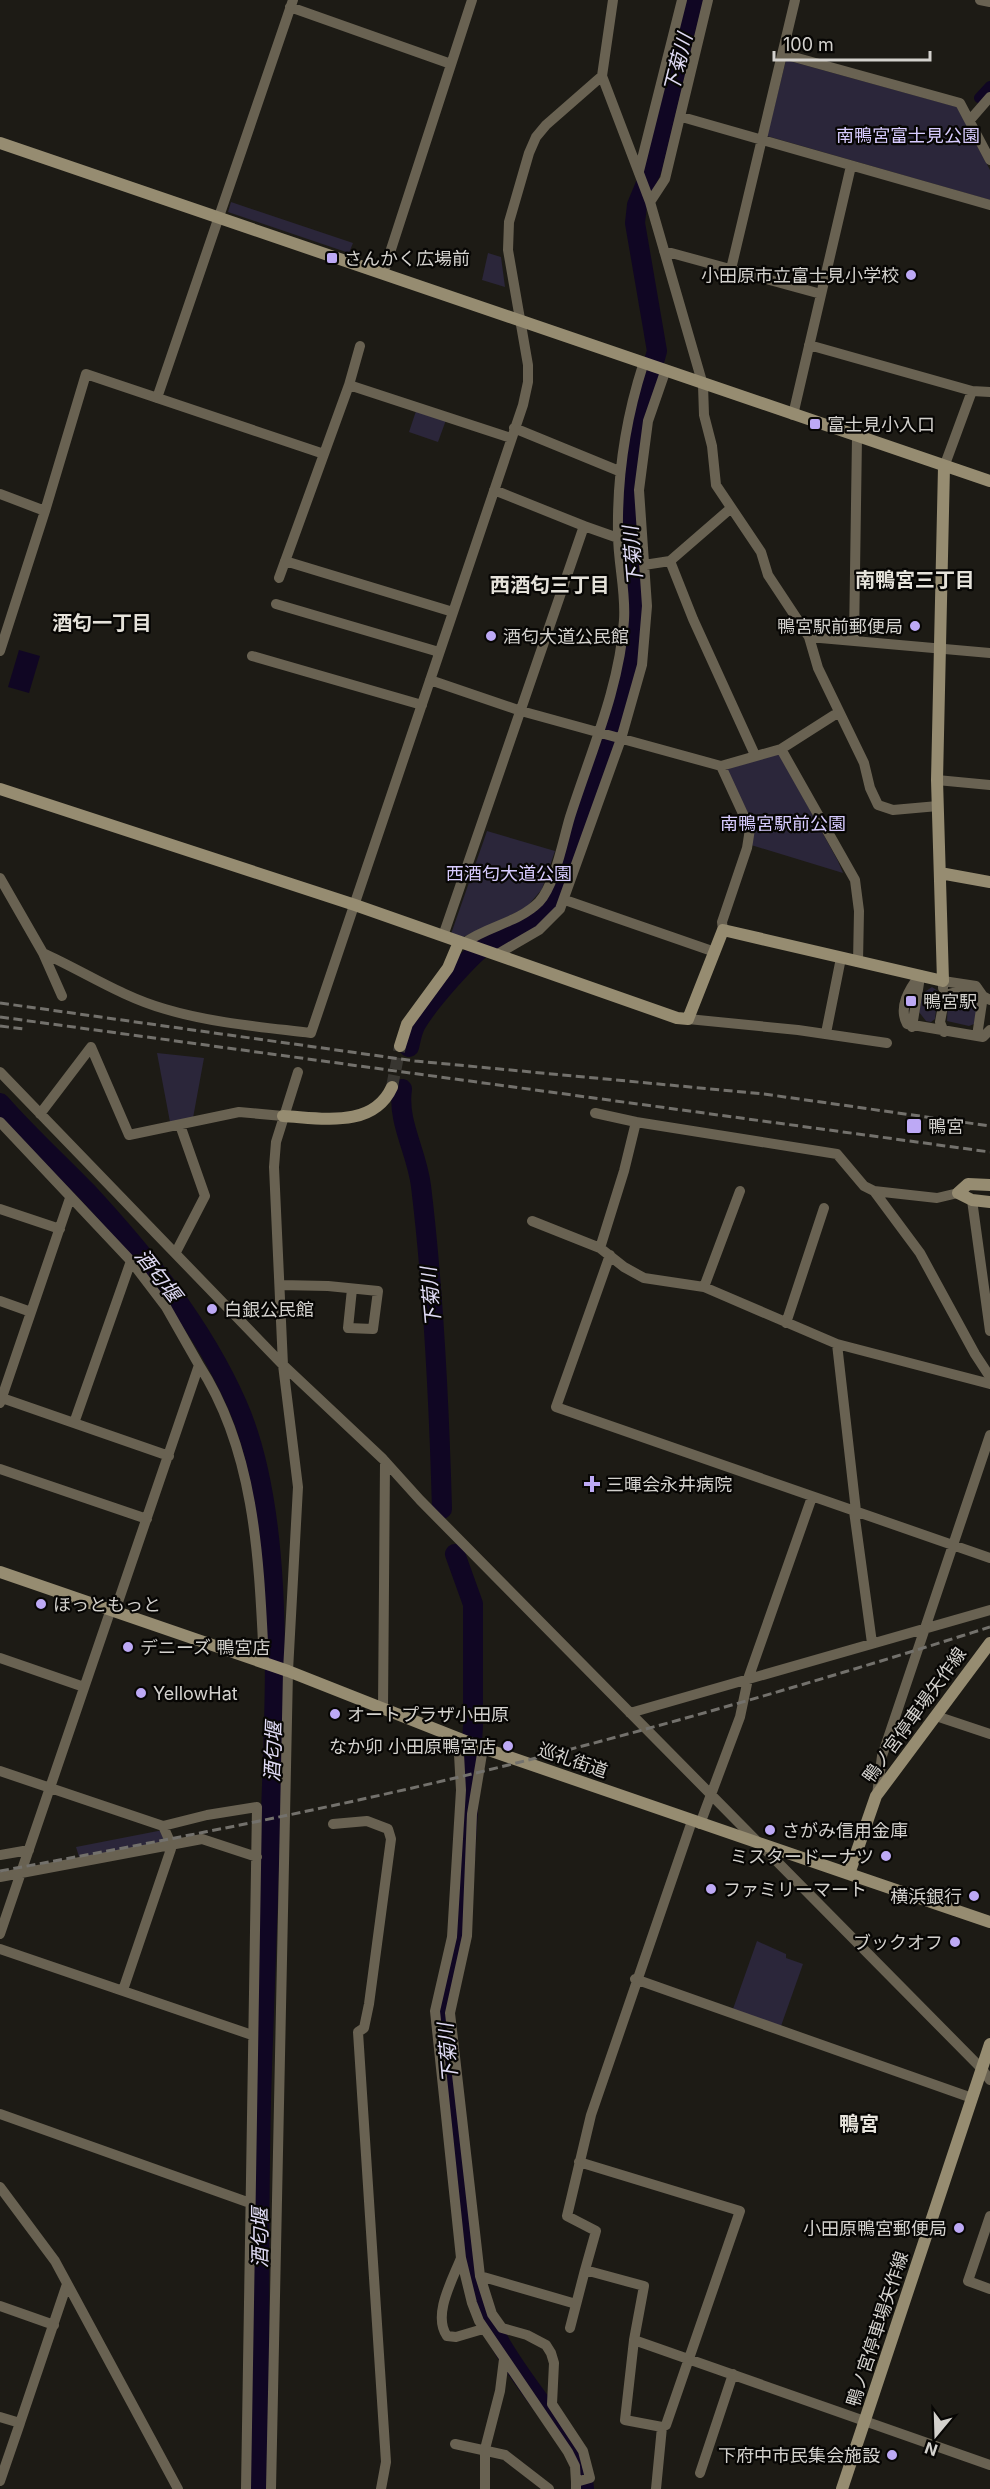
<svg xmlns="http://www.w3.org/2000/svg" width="990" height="2489" font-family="Inter,'Noto Sans JP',sans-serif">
<rect width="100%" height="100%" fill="#1d1b15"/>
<!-- green -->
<path fill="#2b263a" d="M786,60l171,47 33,63v30l-223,-64z
M231,202l122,41 -4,10 -121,-41z
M488,253l13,4 4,30 -23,-7z
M416,411l30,9 -8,22 -29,-10z
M779,754l59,107 5,12 -92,-28 -24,-76z
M487,831l68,20 -13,38 -16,19 -65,30 -10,-4z
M932,987l6,4 -3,28 -4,3 -5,-1 -7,-9 4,-19z
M954,996l22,4 2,3 -4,21 -5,2 -22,-5 1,-21z
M157,1053l47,5 -11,60 -23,4z
M163,1830l7,15 -90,15 -4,-13z
M757,1941l29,13v4l17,6 -22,62 -48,-17z"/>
<!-- water -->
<path fill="#100623" d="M19,650l21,6 -11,37 -21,-6z"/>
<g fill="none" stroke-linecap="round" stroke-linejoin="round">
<!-- canal -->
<path stroke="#100623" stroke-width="10" d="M979,98l11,-12"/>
<!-- river -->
<path stroke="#100623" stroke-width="20" d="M409,1047c2,-8 3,-16 7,-23 11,-19 56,-72 75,-83 27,-16 44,-17 63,-45l66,-190 15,-67 3,-34 -8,-88 1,-48 13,-72 13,-46 -22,-128 2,-18 15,-36 41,-169
M402,1089c-5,33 15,63 19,97 13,107 18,215 21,323
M0,1103c28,32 59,60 88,90 59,64 114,132 149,211 46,104 39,268 35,381 -3,94 -6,188 -10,282 -5,140 -1,281 -4,422
M455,1554l18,50v122l-12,200 -18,95 30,260c14,57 67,120 102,168l7,20 2,20"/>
<!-- secondary-tunnel -->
<path stroke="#383631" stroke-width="12" stroke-dasharray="12 6" stroke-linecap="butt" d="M392,1087l8,-41"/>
<!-- street -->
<path stroke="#696252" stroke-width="10" d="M613,0l-11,76 48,126 53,183 1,30 8,31 4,39 45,67 7,23 41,62 9,31 46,95 6,25 8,17 15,5 45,-4
M980,0l10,2
M290,7l161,57
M783,54l177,49 30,57
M682,117l308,88
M970,120l20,-23
M639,171l43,-171
M650,202l15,-23 43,-179
M664,251l157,43
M731,269l64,-269
M383,274l89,-274
M809,345l163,46 18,1
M360,346l-11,39 162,53
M157,398l136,-398
M793,415l58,-249
M514,428l105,43
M944,467l28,-76
M0,494l45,17 41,-137 238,80
M730,509l-60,52 23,58 62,136
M584,526l34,12
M285,561l168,51
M644,565l26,-4
M279,578l70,-193
M276,604l163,48
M809,637l181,16
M854,640l3,-203
M0,651l45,-140
M252,656l170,49
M430,680l91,31 200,55 60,-17 58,-37
M781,749l74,131 4,31 -1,51
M721,766l29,63 -3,19 -25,74 1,8
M937,780l53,5
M0,878l43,75 19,43
M565,900l147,51
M443,936l141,-410 -90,-36
M464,943c23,-17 54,-20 75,-41 16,-17 24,-62 31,-85 20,-63 50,-130 54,-197 2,-29 -6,-57 -6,-86 -1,-59 7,-113 25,-169
M43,953c40,18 79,44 122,56 47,14 97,18 146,24l212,-628 5,-23v-17l-20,-115 1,-28 20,-69 7,-16 10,-12 56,-49
M496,955l43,-25 21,-21 61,-170 21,-74 5,-59 -8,-116 9,-69 17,-49
M920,975c-11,14 -22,32 -13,49l76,13 7,-7
M943,988v-7l33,5 7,10 7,4
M688,1019l110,11 89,13
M912,1027l8,-50
M944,1032l-4,-10 5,-27 15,-4 23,5 -6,40
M826,1033l15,-75
M0,1072l283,293 100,94 37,41 562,569 8,11
M595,1113l41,9
M40,1114l51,-67 38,88 110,-23 44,4
M0,1122l131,139 35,46 33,58 -84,246
M874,1191l63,7 21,-5
M972,1200l18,131
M0,1209l60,20
M532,1221l68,27
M176,1252l29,-56 -25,-71
M610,1255l-54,152 434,151
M280,1285l48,1 50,5 -5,38 -25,-1 4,-39
M704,1287l36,-96
M0,1301l31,11
M786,1323l38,-115
M837,1344l153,40
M199,1365c57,88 60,197 65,298
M2,1398l167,58
M0,1403l70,-205
M74,1423l57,-162
M0,1469l147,50
M854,1511l18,132
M856,1511l-19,-167 -133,-57 -60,-9 -20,-11 -24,-19 24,-77 12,-49 201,32 27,32 10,5 46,62 55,101 15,23
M0,1658l84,29
M383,1709l2,-247
M630,1713l360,-103
M936,1716l54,18
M462,1740l-3,14 2,36 -9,147 -17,74 26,247 11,45 7,18 89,131 7,14 1,16
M483,1748l-11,66 -5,122 -17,77 30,263 12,38 10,14 25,7 19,10 5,8 3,10 -2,41 31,47 7,27 -14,4v7
M0,1771l163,55 44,-11 50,-8 -11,682
M877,1795l5,-39 108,-321
M333,1824l34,-3 21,8 3,10 -22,165 -5,24 -6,4 28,430 -5,27
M700,1824l40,-107 8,-38 64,-182
M0,1855l29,-5
M0,1877l202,-38 55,18
M0,1934l111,-325
M0,1949l252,86
M635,1979l337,119
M123,1990l49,-144 -9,-20
M0,2114l250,89
M579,2162l161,49 -74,214 -4,2
M0,2187l55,74 123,228
M990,2216l-22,65 22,8
M461,2258c-8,21 -29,57 -14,78l9,1 27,-8
M480,2276l96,28
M0,2306l54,19
M570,2328l15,-58
M634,2340l356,125
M0,2417l20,6 47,-139
M455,2444l50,11 44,34
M700,2473l33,-99
M0,2481l20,-58
M271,2489l17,-818 10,-184 -15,-122 -9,-198 2,-25 22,-70
M485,2489v-40l15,-58 4,-32
M656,2489l6,-62 -37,-7 9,-80 10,-54 -59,-16 11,-39 -29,-15 24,-101 101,-294"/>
<!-- secondary -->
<path stroke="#968c71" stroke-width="12" d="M0,143l990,338
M0,789l355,116 322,113 11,1 35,-89 220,51 -6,-201 7,-313
M940,873l50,9
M400,1046l7,-22 41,-56 11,-26
M283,1116c39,2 90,13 109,-29
M990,1185l-22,-1 -10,9 14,7 18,2
M0,1572l288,99 195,77 366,126
M990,1643l-114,153 -27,78 141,48
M842,2489l148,-445"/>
<!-- rail -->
<path stroke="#73716c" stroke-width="3" stroke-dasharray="9 4.5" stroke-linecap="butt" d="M0,1003l415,58 349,33 226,32
M0,1017l990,135
M0,1026l24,3
M0,1871c185,-34 370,-70 552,-117 147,-38 293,-81 438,-127"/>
</g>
<!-- markers -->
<g fill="#bda9f5" stroke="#070604" stroke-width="2">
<rect x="326" y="252" width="12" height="12" rx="3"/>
<circle cx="911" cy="275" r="6"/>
<rect x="809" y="418" width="12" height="12" rx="3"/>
<circle cx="915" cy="626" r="6"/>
<circle cx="491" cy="636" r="6"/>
<rect x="905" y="995" width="12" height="12" rx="3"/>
<rect x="906" y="1118" width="16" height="16" rx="3"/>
<circle cx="212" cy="1309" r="6"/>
<path d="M589 1475h6v6h6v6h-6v6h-6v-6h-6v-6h6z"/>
<circle cx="41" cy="1604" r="6"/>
<circle cx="128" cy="1647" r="6"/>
<circle cx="141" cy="1693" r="6"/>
<circle cx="335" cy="1714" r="6"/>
<circle cx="508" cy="1746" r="6"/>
<circle cx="770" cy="1830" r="6"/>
<circle cx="886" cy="1856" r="6"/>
<circle cx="711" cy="1889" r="6"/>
<circle cx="974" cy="1896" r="6"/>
<circle cx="955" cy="1942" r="6"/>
<circle cx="959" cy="2228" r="6"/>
<circle cx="892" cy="2455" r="6"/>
</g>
<g text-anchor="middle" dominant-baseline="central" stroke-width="4.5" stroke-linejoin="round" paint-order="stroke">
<!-- park labels -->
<g font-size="18" fill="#d8ccff" stroke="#070604">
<text x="908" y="135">南鴨宮富士見公園</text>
<text x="783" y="823">南鴨宮駅前公園</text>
<text x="509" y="873">西酒匂大道公園</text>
</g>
<!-- poi labels -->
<g font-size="18" fill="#d3d1cd" stroke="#070604" text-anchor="start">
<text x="344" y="258">さんかく広場前</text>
<text x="899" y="275" text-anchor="end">小田原市立富士見小学校</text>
<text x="827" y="424">富士見小入口</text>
<text x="903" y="626" text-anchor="end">鴨宮駅前郵便局</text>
<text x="503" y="636">酒匂大道公民館</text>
<text x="923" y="1001">鴨宮駅</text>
<text x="928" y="1126">鴨宮</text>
<text x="224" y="1309">白銀公民館</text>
<text x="606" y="1484">三暉会永井病院</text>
<text x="53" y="1604">ほっともっと</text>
<text x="140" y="1647">デニーズ 鴨宮店</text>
<text x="153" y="1693">YellowHat</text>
<text x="347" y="1714">オートプラザ小田原</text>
<text x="496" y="1746" text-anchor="end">なか卯 小田原鴨宮店</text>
<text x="782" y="1830">さがみ信用金庫</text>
<text x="874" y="1856" text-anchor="end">ミスタードーナツ</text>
<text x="723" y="1889">ファミリーマート</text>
<text x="962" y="1896" text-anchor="end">横浜銀行</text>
<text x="943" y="1942" text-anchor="end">ブックオフ</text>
<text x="947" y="2228" text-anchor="end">小田原鴨宮郵便局</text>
<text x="880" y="2455" text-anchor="end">下府中市民集会施設</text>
</g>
<!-- street labels -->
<g font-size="18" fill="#d3d1cd" stroke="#070604">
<text transform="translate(914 1715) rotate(-54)">鴨ノ宮停車場矢作線</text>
<text transform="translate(573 1760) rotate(19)">巡礼街道</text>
<text transform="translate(877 2329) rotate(-72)">鴨ノ宮停車場矢作線</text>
</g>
<!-- water labels -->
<g font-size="20" font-style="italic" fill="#e0dbf5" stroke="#070604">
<text transform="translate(678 63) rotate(-76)">下菊川</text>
<text transform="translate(633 556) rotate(-95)">下菊川</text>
<text transform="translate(158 1275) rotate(52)">酒匂堰</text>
<text transform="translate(431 1297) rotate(-95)">下菊川</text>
<text transform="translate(273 1752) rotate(-88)">酒匂堰</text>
<text transform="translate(448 2053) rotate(-95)">下菊川</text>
<text transform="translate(260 2238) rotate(-90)">酒匂堰</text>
</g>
<!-- neighbourhood labels -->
<g font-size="20" font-weight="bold" fill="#e5e2da" stroke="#070604">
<text x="915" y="580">南鴨宮三丁目</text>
<text x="550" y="585">西酒匂三丁目</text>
<text x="102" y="623">酒匂一丁目</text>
<text x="859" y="2124">鴨宮</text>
</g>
</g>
<!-- north arrow -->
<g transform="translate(936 2435) rotate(199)" stroke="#070604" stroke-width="4.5" paint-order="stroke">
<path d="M0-4.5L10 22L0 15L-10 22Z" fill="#d3d1cd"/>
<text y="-9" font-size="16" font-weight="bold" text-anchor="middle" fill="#d3d1cd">N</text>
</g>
<!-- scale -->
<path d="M774 51v9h156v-9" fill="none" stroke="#d3d1cd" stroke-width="3"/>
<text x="783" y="51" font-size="18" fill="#d3d1cd" stroke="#070604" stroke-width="4.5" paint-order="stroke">100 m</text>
</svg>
